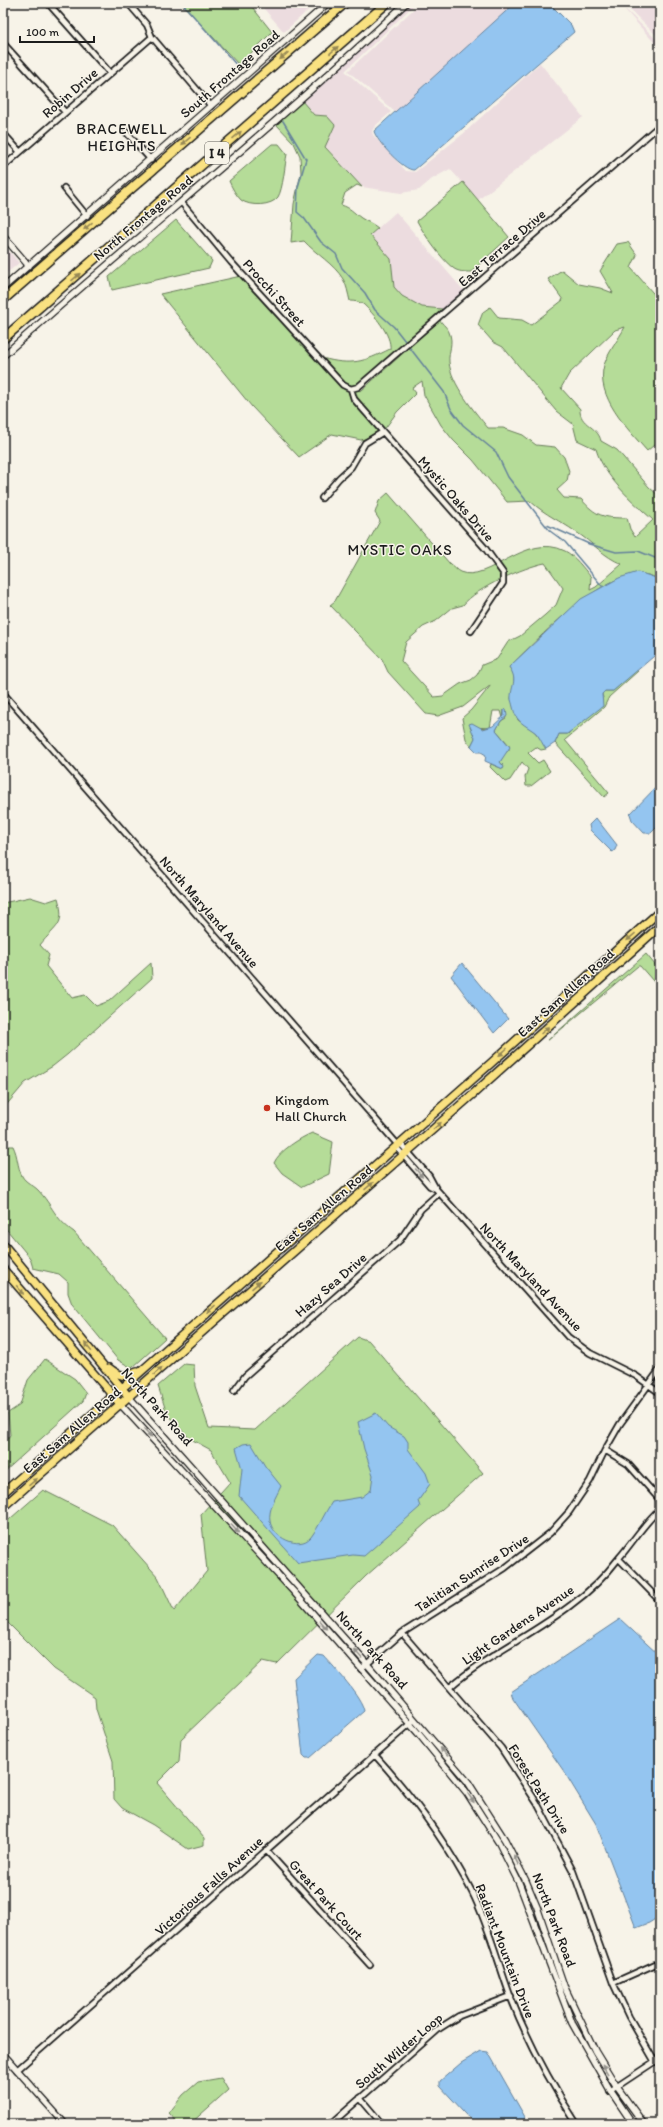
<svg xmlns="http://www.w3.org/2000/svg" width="663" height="2127" font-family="Itim,sans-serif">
<rect width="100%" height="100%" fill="#f7f3e8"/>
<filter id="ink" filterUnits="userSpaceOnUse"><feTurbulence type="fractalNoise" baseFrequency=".025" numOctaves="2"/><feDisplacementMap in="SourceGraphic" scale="8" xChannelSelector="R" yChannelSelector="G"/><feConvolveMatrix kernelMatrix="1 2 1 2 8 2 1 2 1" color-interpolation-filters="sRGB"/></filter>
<g filter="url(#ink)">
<!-- built -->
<path fill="#ecdcdf" d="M259,3h57l-32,29z
M411,3h5l-71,68 46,41 -16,14 -3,5 1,4 33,36 9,1 13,-10 35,-28 77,-71 43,54 -105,83 -28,-31 -18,10 -13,11 -18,3 -39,-6 -37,-41 2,-30 -13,-1 -12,-14z
M420,3h95l-120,109 -47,-41z
M619,3l41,40v6z
M623,3h37v36z
M396,212l68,79 -23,21v-3l-19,-2 -20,-11 -8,-9 -3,-28 -21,-24z
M3,244l16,19 -16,13z"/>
<!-- green -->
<path fill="#b5dc98" stroke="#687c5a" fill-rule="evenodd" d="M181,3h68l23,29 -33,33z
M302,101l12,14 13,1 8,9 -10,22 37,40 -5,-2 -12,8 -4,12c10,3 12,7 20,13 6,4 11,5 17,10l-8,7 21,24 3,28 8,9 20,11 20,2 -1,3 -84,73c-15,3 -26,-17 -35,-27 29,8 42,4 68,-9 2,-14 -17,-36 -27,-45 -3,-2 -9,-3 -13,-3 -2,-7 -3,-16 -7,-22 -9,-15 -27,-25 -39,-38l-13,2 3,-39 7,-31 -1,-17 -6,-13 -18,-19z
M272,144h7l8,10c-2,10 -4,35 -9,43 -6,9 -28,10 -37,3 -5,-5 -9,-12 -12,-19z
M463,182l46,55 -38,35c-6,0 -13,0 -18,-4 -12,-9 -29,-34 -36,-47z
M176,220l36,41 -3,7 -97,22 -3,-13z
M628,242l9,13 -6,13 29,33v139l-13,11c-19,-22 -52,-54 -43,-86 5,-14 14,-25 21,-38l-10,3 -46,44 -8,14 19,21c-1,16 18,17 21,32l16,9 32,37 11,10v84c-39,-33 -123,60 -151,86l5,7v12l-3,12 7,22 17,12 7,9 4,8 -5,1 -5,-3 -8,6 10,10 5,-3 7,11 -19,15h-5l-1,-9 3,-8 -6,-7 -12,18 -5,2 -15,-15 1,-3 12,5v-4l-3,-3 4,-8 5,-4v-5l-13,-15 5,-9 5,-3 -2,-8 -1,8 -2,-7h-8l-3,17 -19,-1 4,11 -4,8 -5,-7 -4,-21 9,-8 20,-25 -28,22 -25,9 -12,-2 -38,-42 -6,-13 -52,-54 5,-4 45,-80 -5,-8 4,-12 9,-8 62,71c3,2 6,6 10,8 28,12 66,-41 105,-21 10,5 18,17 26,26l-1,13 6,-3 26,-23c-18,-7 -30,-22 -46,-32 -17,-12 -29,-16 -46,-31l-23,1 -34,-42 -20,-20 -12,-15 -17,-30 -2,-14 -10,7 4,5 -19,19 -16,22 -20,6 -29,-6 -33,23 -47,-50 -92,-113 81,-18 100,111 9,4 12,-1 78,-70c2,4 8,8 9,12 5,11 -1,20 0,30 2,22 26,50 39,66h15l20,7 13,10 19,2 9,10 5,14 -2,10 -10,9 7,8 17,1c15,17 22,19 46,19l3,11 5,8 18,-17c-21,-19 -49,-43 -57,-71l-19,-9 -4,-16 -17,-13 -53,-64 -10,-5 -15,-17 5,-13 7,-5 9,11 23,2 9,5 32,-25 -15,-21 14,-9 17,14 21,4 13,5 -13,-22 17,-27zM545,563l18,25 -7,17 -11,10 -25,21 -12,6 -11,17 -15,6 -5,10 -6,5 -11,4 -17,12 -9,1 -33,-36 5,-19 17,-15 13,-6 16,-13 11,-3c13,-17 61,-38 82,-42z
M636,670l2,1 -29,26 -5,10 -39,33 44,53 -5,4 -49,-54 4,-9h9l35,-36 -1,-4 3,-3h8z
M30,897l16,5 12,-4c8,28 -2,27 -18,47l9,10 -3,11 26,32 13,-3 11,11 13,-5 42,-38 1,15 -84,76 -15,12 -28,17 -22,26v-206z
M646,954l14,17v18l-20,-23h-2l-91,75z
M312,1133l21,9 -4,32 -27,13 -20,-14 -8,-10c5,-12 26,-25 38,-30z
M3,1146h10c5,10 4,20 9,30 3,6 11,9 16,14 15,16 16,28 36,42l91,106 -33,30 -14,-8 -46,-56 -4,-11v-11l-9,-8 -26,-6 -3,-10 -27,-33z
M358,1337l11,4 114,132 -117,103 -89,88 -14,-3 -82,78 -2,22 -22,22 47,55v7l-16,4 -35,-24 -31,-17 -8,-9 -1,-38 -17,-52 -1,-12 -41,-28 -51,-51v-93l40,-35 69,35 46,52 16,34 33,-40 -6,-57 29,-32 -19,-32 -22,-12 -22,-24 -9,-28 26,-22 10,1 1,21 14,42 46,2z
M45,1359l30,20 11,14 -3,8 -80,72v-29l7,-9 -2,-22 12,-8 8,-25z
M221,2078l7,12 -38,34h-11l-10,-11 14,-18 15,-13z"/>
<!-- water -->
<path fill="#94c5f0" stroke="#64819b" d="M515,3h34l22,22 3,7 -154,133 -6,5c-10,1 -38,-29 -40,-39z
M638,572l18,6 4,3v70l-47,40h-8l-3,3 1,12 -36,28h-8l-4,9 -9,6c-4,-5 -5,-10 -10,-16 -7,-6 -17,-9 -21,-19 -1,-2 -3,-12 -4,-14 -1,-14 8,-19 -2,-33l72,-68 38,-21z
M506,709l1,7 -6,5 -5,9 14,17 -10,15 4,5 -1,2 -18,-8 1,-6 -5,-3h-4l-6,-6 4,-8 -6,-14 3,-1 11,6 10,-3 11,-10v-6z
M660,783v41l-9,9h-7l-12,-13 -2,-6z
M596,818l21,27 -2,5 -3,2 -22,-22 -1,-5z
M462,963l46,56 -14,14 -43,-57z
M376,1413l12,14 16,9 4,6v7l18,24 4,11 -12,17 2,6 -56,49 -11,-1 -55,8 -59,-67 3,-27 -6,-21 7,-4 8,-1 14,23 16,20c-5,11 -13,23 -11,35 2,16 29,30 41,16 8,-10 14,-25 21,-35l30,-5 9,-7 2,-15 -9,-26 -6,-27z
M620,1619l40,37v260l-11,7 -13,5 -40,-104 -33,-54 -50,-72 -2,-6z
M318,1655l6,1c10,11 38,41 40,55l-54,47h-4l-3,-3 -9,-77z
M481,2051l7,1 41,72h-54l-35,-38v-5l21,-18z"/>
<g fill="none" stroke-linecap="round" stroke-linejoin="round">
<!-- stream -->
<path stroke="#64819b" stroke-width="1.5" d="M182,3l57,65
M283,121l23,38 -8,28 -1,25 7,6 17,24 15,12 6,14 23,25 10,17 19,17 11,14
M410,348l34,44 7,17 12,16 33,27 12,25 27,35 15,19 15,11 37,44
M547,525l42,19 27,8 22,-1 22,9"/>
<!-- minor casing -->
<g stroke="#1c1c1c" stroke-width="8">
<path id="minor" d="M48,3l62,70
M128,3l19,22 5,12 59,69
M3,43l62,69
M126,132l25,28
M3,133l17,19
M3,167l149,-130
M64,188l23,28
M181,202l50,60 112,123 8,4 7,-2 302,-262
M351,389l3,10 131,149 18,25v10l-32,48
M322,498l17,-20 12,-11 14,-24 18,-11
M3,693l395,452
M400,1143l29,33 7,13 132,148 22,16 46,23 24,17
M396,1147l34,39 6,3
M234,1391l11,-15 155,-136 21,-31 18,-16
M605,1450l23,14 32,36
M619,1559l41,42
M402,1633l99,115 36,55 36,68 40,112 16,34 26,45
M361,1669l41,-36 103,-65 45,-35 19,-21 21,-31 15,-31 15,-26 40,-55
M450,1687c37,-32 82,-52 121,-82 18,-13 35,-30 48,-47 14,-16 25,-35 41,-49
M374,1754c39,43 72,87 98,138 17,34 26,71 39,106 17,44 40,86 66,126
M266,1850l104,115
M613,1983l47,-21
M17,2070l395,-348
M610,2091l50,-33
M360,2098l22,26
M331,2124l109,-96 19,-12 52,-20"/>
</g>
<!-- tertiary casing -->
<g stroke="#1c1c1c" stroke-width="8">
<path id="tertiary" d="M3,236l26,30
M3,288l325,-285
M3,356c133,-119 273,-230 403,-353
M129,1397l238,267 101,118 37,58 21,41 11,26 27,79 31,65 22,36 27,37
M121,1405l172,186 125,142 49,60 32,50 20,40 53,140 38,67 23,34
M3,2054l62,70"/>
</g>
<!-- primary casing -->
<g stroke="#1c1c1c" stroke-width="10">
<path id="primary" d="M3,1244l126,153
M3,1269l118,136
M109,1368c10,8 16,10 28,4
M3,1493l487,-429 170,-153
M3,1507l469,-412 188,-169"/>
</g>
<!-- motorway casing -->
<g stroke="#1c1c1c" stroke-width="11">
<path id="motorway" d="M3,300l342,-297
M3,339l384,-336"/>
</g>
<!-- minor -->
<use href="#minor" stroke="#f7f3e8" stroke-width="4.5"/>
<!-- tertiary -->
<use href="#tertiary" stroke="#f7f3e8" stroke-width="5.5"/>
<!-- primary -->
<use href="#primary" stroke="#f9e181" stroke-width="7"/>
<!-- motorway -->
<use href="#motorway" stroke="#f9e181" stroke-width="8"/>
</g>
<!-- one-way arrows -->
<defs><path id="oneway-solid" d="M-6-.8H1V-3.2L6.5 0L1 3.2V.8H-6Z"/></defs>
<g fill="#968854">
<use href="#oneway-solid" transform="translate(334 50) rotate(-41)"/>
<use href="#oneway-solid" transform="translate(284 56) rotate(139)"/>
<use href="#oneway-solid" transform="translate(237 135) rotate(-41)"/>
<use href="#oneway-solid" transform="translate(186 141) rotate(139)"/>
<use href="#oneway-solid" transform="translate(88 226) rotate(139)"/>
<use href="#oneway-solid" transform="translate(76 277) rotate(-41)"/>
<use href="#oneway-solid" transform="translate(631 937) rotate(139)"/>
<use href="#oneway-solid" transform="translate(545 1030) rotate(-42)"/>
<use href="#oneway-solid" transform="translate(503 1052) rotate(138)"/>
<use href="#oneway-solid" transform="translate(437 1126) rotate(-41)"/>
<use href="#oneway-solid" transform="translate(369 1186) rotate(-41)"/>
<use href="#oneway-solid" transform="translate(256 1285) rotate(-41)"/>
<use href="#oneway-solid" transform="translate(20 1290) rotate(51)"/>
<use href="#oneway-solid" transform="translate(211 1309) rotate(139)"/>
<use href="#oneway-solid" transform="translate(88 1347) rotate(-129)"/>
<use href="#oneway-solid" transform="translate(158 1371) rotate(-42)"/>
<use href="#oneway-solid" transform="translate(33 1482) rotate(-41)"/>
</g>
<g fill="#94928c">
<use href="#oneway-solid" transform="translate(419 1173) rotate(50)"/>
<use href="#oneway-solid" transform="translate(148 1433) rotate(47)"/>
<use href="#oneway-solid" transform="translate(235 1529) rotate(48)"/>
<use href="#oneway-solid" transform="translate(323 1625) rotate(48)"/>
<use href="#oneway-solid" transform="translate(358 1654) rotate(-132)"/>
<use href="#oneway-solid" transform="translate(444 1752) rotate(-131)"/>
<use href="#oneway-solid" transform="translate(471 1798) rotate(56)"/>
<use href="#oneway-solid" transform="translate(516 1860) rotate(-116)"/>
<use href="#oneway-solid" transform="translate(605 2069) rotate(-120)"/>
</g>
</g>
<!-- markers -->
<circle fill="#c8321e" stroke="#f7f3e8" stroke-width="1.5" cx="267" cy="1108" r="4"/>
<g text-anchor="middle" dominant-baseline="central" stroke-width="3" stroke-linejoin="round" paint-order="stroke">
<!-- shield labels -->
<rect fill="#f7f3e8" stroke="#5e5c59" stroke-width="1" x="205" y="142" width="24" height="22" rx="3"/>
<g font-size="13" font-weight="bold" fill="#1c1c1c">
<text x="217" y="153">I 4</text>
</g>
<!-- street labels -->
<g font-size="14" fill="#1c1c1c" stroke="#f7f3e8">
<text transform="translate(230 74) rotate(-41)">South Frontage Road</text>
<text transform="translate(70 93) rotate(-41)">Robin Drive</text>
<text transform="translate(143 218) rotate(-40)">North Frontage Road</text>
<text transform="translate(502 248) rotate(-41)">East Terrace Drive</text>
<text transform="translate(274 293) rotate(48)">Procchi Street</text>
<text transform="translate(456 499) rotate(49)">Mystic Oaks Drive</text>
<text transform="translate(209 912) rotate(49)">North Maryland Avenue</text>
<text transform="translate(566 993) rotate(-42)">East Sam Allen Road</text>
<text transform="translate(324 1208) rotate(-41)">East Sam Allen Road</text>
<text transform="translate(531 1277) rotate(47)">North Maryland Avenue</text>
<text transform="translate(331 1285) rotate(-41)">Hazy Sea Drive</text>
<text transform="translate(157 1407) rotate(48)">North Park Road</text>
<text transform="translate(72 1430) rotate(-41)">East Sam Allen Road</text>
<text transform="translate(472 1573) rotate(-33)">Tahitian Sunrise Drive</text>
<text transform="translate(518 1625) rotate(-34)">Light Gardens Avenue</text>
<text transform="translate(372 1650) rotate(48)">North Park Road</text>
<text transform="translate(539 1789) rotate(58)">Forest Path Drive</text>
<text transform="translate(209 1886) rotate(-42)">Victorious Falls Avenue</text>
<text transform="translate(326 1900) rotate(48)">Great Park Court</text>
<text transform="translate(554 1920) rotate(69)">North Park Road</text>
<text transform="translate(505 1951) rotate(69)">Radiant Mountain Drive</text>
<text transform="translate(399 2051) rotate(-40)">South Wilder Loop</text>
</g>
<!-- poi labels -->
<g font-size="14" fill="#1c1c1c" stroke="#f7f3e8" text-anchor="start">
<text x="275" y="1100">Kingdom<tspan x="275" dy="16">Hall Church</tspan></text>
</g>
<!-- neighbourhood labels -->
<g font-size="15" letter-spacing="1" fill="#1c1c1c" stroke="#f7f3e8">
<text x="122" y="129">BRACEWELL<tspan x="122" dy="17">HEIGHTS</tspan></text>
<text x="400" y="550">MYSTIC OAKS</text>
</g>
</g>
<!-- margin -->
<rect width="663" height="2127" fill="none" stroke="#f7f3e8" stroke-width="16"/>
<rect x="8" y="8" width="647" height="2111" fill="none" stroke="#1c1c1c" stroke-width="1.5" filter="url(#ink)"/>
<!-- scale -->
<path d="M20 36v6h74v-6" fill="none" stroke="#1c1c1c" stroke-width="2"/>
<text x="26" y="36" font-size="12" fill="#1c1c1c" stroke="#f7f3e8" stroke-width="3" paint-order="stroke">100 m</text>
</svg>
